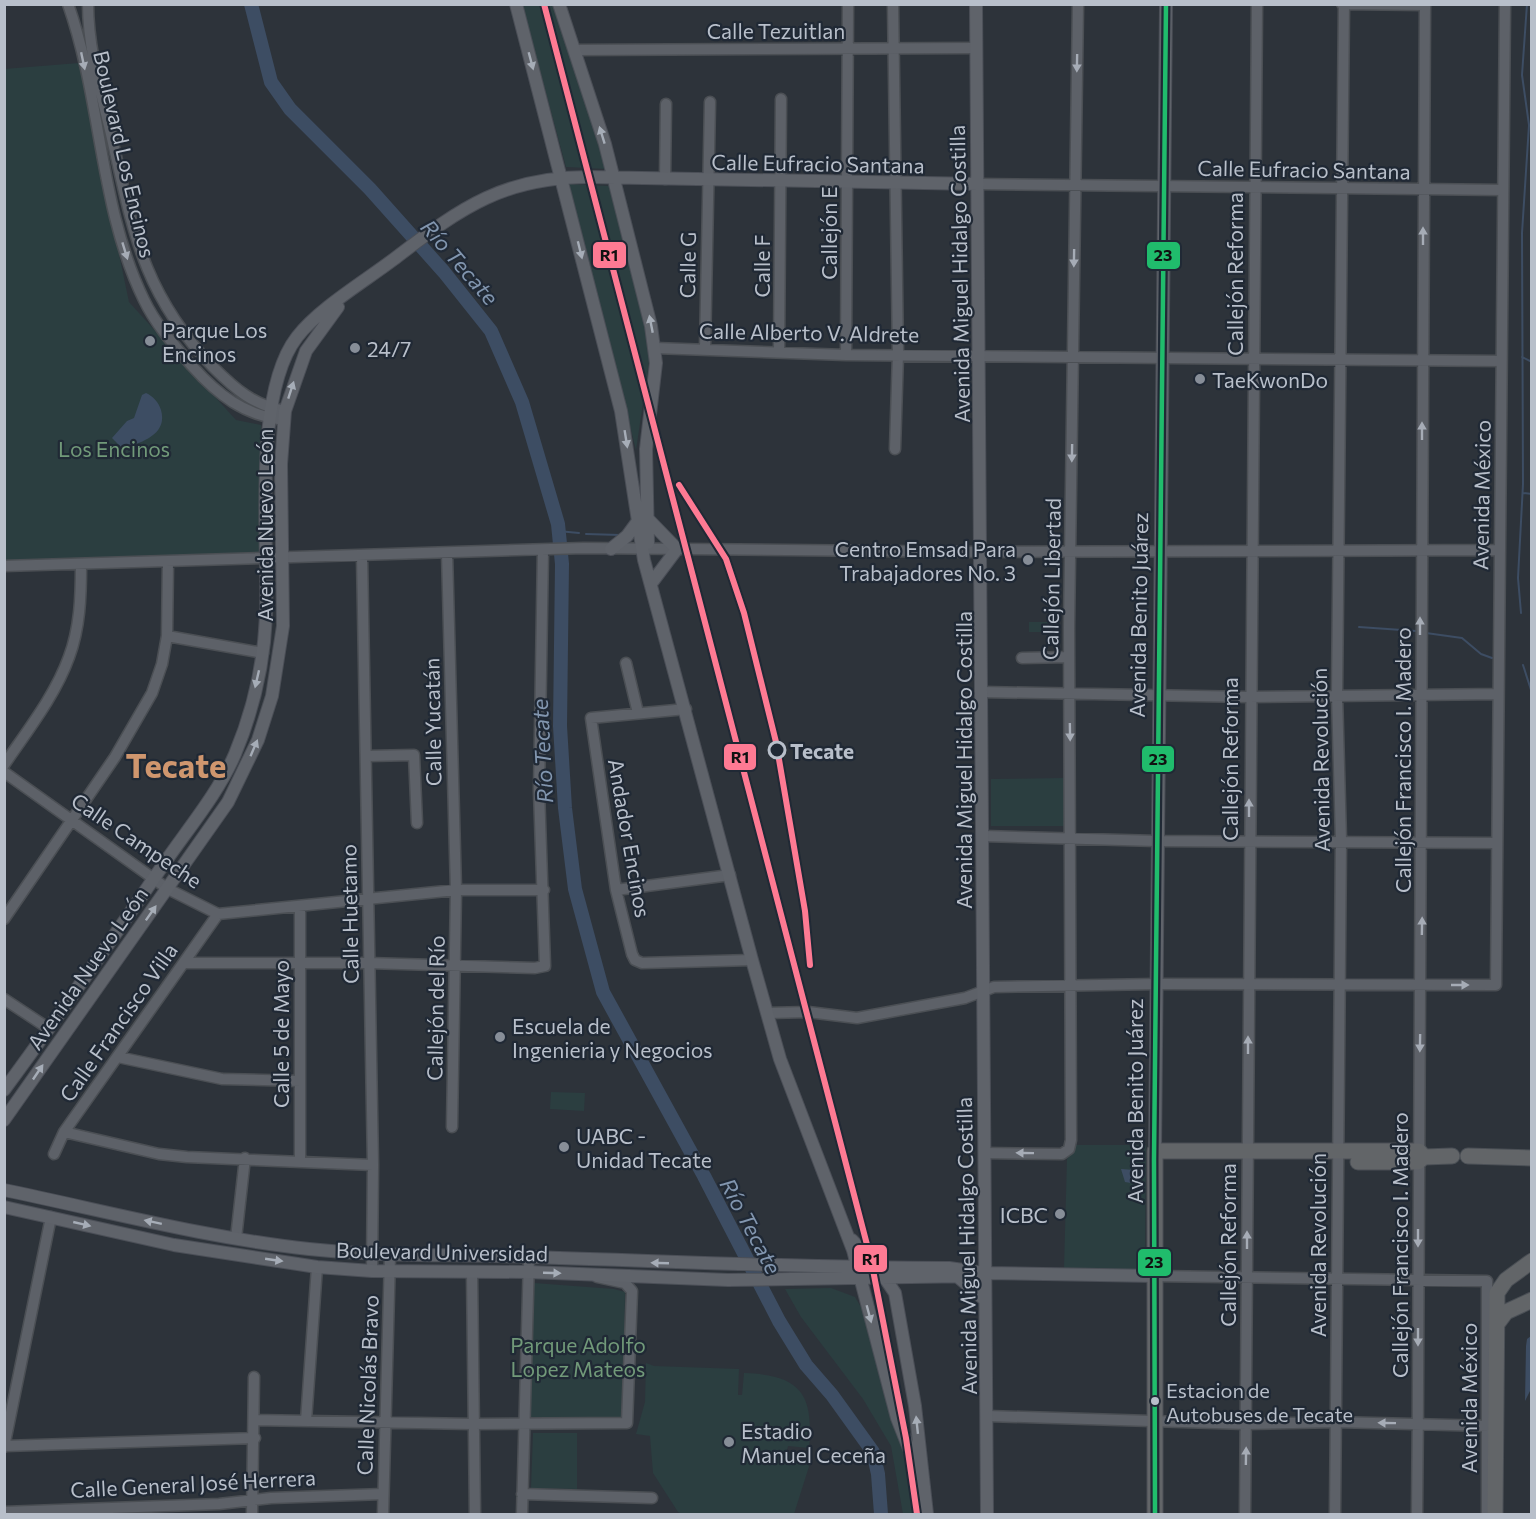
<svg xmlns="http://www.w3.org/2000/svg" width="1536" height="1519" font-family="Commissioner,sans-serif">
<rect width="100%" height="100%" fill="#2d333a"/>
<!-- green -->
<path fill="#2b3e40" d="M522,5h31l54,164 -41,-2z
M79,63l50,239 107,118 25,5 2,131 -258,5 -1,-492z
M569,184l40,2 30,108 11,62 -14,94z
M1029,622h20v10h-20z
M1065,778v48h-74v-47z
M551,1092l34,1 -1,18 -34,-2z
M1076,1145h70l-1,126 -81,-3 3,-109z
M534,1283l80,6 11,3 -2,125 -2,3 -91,-3z
M831,1288l24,9 10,17 20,81 23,67 6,52h-11l-12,-68 -28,-47 -62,-82 -16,-28z
M646,1363l8,3 85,3 -1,26h4l2,-22c56,2 70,20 65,75l-21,-2 -2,8 26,3 -18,57h-112l-4,-2 -25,-39 -3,-37 -14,-2 9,-32z
M533,1433h44v56l-46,-1z"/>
<!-- water -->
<path fill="#3d4d63" d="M146,393c7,3 13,10 15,17 7,25 -20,32 -38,39l-11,-11 15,-17 7,-3 8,-23z
M1121,1169l13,1 3,4v10l-12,-2z
M1531,1336v53l-6,12 1,-55 1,-7z"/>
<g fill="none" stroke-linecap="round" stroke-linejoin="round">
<!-- stream -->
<path stroke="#3d4d63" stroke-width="2" d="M1522,357l10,5
M1523,493l9,1
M558,531l21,2
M586,534l34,1
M1521,613l-3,-35 5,-94 -1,-251 7,-108 -7,-50 5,-71
M1359,627l57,4
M1426,633l36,5 19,16 11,4
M1523,665l9,28"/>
<!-- river -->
<path stroke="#3d4d63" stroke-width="14" d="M251,4l20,78 19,27 80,80 74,83 47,59 31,71 36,122 4,40 -2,162 5,82 10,81 28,103 101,184 75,145 27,44 26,30 41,57 5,22 3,40"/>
<!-- minor casing -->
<g stroke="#4b4f54" stroke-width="13">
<path id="minor" d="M68,4c34,96 31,204 76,296 12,25 30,45 48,66 26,29 52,49 91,54
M88,4c0,44 13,88 23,130 22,96 31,159 102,233 22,22 40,38 72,44
M893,4l5,350 -3,95
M1342,4l83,1
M576,50l400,-2
M665,179l1,-75
M978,184l525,6
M655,348l191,7 655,6
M705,349l5,-247
M779,352l2,-253
M846,355l2,-351
M447,553l9,337 -4,237
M362,556l11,609 -1,106
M4,566l580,-18 396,4 520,-2
M167,636l96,17
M1022,658l47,-1
M626,663l12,50
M983,692l266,5 249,-3
M686,709l-95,9 25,172 16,64 3,6 7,3 110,-3
M367,756l47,-1 3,68
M4,765c23,-34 51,-69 65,-108 11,-29 12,-61 12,-92
M4,772l164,117 50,25 238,-24h88
M984,836l173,5 340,2
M616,890l114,-15
M300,907v254
M4,919l111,-162 37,-64 10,-29 5,-28 1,-74
M184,963h184l167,5 10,-2 -6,-175 4,-241
M4,999l44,29
M768,1013l40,-1 49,6 108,-20 29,-11 162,-3 340,1 9,-981
M118,1057l104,22 78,2
M64,1132l95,22 28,3 186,8
M985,1153l77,1 7,-5 2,-9 -2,-513 9,-623
M54,1154l10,-22 154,-218
M236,1238l9,-80
M472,1273l3,241
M1155,1276l332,5v233
M988,1416l258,8 90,-2 152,4
M254,1420l218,4 155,-1 5,-132 -7,-8 -28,-6
M306,1421l11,-154
M5,1446l250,-8
M4,1447l47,-230
M522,1494l130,4
M4,1512l215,-8 52,-6 112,-4
M252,1514l2,-137
M383,1514l7,-258
M522,1514l7,-257
M1245,1514c2,-503 4,-1006 12,-1510
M1335,1514l6,-674 -4,-145 7,-691
M1417,1514c5,-503 3,-1006 8,-1510"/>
</g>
<!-- major casing -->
<g stroke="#4b4f57" stroke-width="14">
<path id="major" d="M516,4l105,407 23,149 108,400 28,99 73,191 44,168 26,66
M559,4l46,140 46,182 5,37 -10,86 2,94
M976,4l11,1510
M646,517l31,32 -24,32
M611,549l16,-13 11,-15
M4,1090c54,-73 106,-148 157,-222 25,-37 57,-74 74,-114 18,-43 29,-92 31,-138 3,-73 -14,-221 31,-279 22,-29 70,-57 101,-81 64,-49 107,-79 191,-79l389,7
M4,1120l224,-318 30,-62 14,-44 11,-70 -2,-162 4,-53 21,-60 32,-44
M1155,1151l11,-1147
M4,1190c102,21 202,48 305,59 74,8 146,5 220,8 140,4 280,11 420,11l35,5 171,3
M4,1207l170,38 143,22 55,4 157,1 199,8 243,-4
M852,1240l26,28 17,25 20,113 12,108
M958,1277l27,23"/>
</g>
<!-- highway casing -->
<g stroke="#4a4f55" stroke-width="17">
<path id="highway" d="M1468,1156l64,2
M1358,1162h60l6,-5
M1497,1324l9,-12 26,-12
M1155,1514v-363h264l5,6 28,-1
M1495,1514l2,-221 9,-13 26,-19"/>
</g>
<!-- minor -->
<use href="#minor" stroke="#5d6168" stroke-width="10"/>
<!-- major -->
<use href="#major" stroke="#5f636a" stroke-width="12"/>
<!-- highway -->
<use href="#highway" stroke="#626568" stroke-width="15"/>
<!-- bus-1 casing -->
<g stroke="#202935" stroke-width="9">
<path id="bus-1" d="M1155,1514l-1,-355 12,-1155"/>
</g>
<!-- bus-1 -->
<use href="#bus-1" stroke="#20bc6c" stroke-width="4.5"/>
<!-- rail-1 casing -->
<g stroke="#202935" stroke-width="10">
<path id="rail-1" d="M544,4l327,1256 35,178 11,76
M679,485l47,74 18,54 32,129 29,169 5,54"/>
</g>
<!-- rail-1 -->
<use href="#rail-1" stroke="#fe7a93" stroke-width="6"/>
</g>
<!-- one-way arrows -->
<defs><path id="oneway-solid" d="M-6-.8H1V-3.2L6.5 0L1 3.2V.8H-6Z" transform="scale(1.5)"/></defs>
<g fill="#a6acb6">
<use href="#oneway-solid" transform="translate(83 61) rotate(78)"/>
<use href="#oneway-solid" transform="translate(1077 63) rotate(91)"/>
<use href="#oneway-solid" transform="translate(1423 236) rotate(-90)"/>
<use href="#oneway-solid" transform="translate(125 251) rotate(73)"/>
<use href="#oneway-solid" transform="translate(1074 258) rotate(91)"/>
<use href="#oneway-solid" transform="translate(1422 431) rotate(-90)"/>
<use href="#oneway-solid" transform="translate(1072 453) rotate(91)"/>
<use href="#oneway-solid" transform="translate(1420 626) rotate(-90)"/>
<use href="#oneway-solid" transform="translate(1070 732) rotate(89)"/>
<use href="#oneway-solid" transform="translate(1249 808) rotate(-90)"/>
<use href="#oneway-solid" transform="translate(1422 926) rotate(-89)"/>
<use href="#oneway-solid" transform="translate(1460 985)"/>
<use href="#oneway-solid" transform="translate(1420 1043) rotate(91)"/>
<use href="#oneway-solid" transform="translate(1248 1045) rotate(-90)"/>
<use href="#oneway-solid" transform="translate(1025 1153) rotate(-179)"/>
<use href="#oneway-solid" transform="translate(1418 1238) rotate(90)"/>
<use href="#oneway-solid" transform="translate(1247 1240) rotate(-90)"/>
<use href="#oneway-solid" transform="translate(1418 1337) rotate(90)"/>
<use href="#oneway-solid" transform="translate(1387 1423) rotate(-179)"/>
<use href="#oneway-solid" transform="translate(1246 1456) rotate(-89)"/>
</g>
<g fill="#a6adb7">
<use href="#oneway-solid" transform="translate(531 61) rotate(75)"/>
<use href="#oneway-solid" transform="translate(602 135) rotate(-107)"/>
<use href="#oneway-solid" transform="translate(580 250) rotate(76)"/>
<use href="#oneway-solid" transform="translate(651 324) rotate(-101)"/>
<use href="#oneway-solid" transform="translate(291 390) rotate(-72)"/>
<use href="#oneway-solid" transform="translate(626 439) rotate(81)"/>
<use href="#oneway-solid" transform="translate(257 679) rotate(103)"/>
<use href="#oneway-solid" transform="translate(254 748) rotate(-67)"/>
<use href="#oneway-solid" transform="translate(151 913) rotate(-55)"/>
<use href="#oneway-solid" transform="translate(38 1072) rotate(-56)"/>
<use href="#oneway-solid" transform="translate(153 1222) rotate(-168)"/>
<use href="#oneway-solid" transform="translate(82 1224) rotate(13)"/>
<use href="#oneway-solid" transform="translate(274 1260) rotate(8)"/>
<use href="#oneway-solid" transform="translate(660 1263) rotate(-178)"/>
<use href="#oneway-solid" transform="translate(552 1273) rotate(2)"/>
<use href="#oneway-solid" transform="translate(869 1314) rotate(75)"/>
<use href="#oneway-solid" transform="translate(917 1425) rotate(-96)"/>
</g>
<!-- markers -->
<g fill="#878e98" stroke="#202935" stroke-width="2">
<circle cx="150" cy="341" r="6"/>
<circle cx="355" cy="348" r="6"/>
<circle cx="1200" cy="379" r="6"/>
<circle cx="1028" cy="560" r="6"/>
<circle cx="500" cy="1037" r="6"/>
<circle cx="564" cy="1147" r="6"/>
<circle cx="1060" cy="1214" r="6"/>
<circle cx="729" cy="1442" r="6"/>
</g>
<circle fill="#202935" stroke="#b8bfca" stroke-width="3" cx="777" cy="750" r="8"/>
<circle fill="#b8bfca" stroke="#202935" stroke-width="2" cx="1155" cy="1401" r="5"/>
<g text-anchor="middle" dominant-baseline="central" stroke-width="4.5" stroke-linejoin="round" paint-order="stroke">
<!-- bus labels -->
<g font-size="20" fill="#b8bfca" stroke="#202935" text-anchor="start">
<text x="1166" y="1390">Estacion de<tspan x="1166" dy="24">Autobuses de Tecate</tspan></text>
</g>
<!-- street labels -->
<g font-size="21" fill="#b8bfca" stroke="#202935">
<text x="776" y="30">Calle Tezuitlan</text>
<text transform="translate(125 154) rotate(77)">Boulevard Los Encinos</text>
<text transform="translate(818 163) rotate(1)">Calle Eufracio Santana</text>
<text transform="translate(1304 169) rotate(1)">Calle Eufracio Santana</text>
<text transform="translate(828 233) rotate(-90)">Callejón E</text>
<text transform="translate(687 265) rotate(-89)">Calle G</text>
<text transform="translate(761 266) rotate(-90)">Calle F</text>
<text transform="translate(959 274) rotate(-91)">Avenida Miguel Hidalgo Costilla</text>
<text transform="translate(1234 274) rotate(-90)">Callejón Reforma</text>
<text transform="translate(809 332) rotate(1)">Calle Alberto V. Aldrete</text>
<text transform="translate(1481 495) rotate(-89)">Avenida México</text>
<text transform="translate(264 525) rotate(-90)">Avenida Nuevo León</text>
<text transform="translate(1051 579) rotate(-89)">Callejón Libertad</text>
<text transform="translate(1138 615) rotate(-89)">Avenida Benito Juárez</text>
<text transform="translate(432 722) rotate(-91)">Calle Yucatán</text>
<text transform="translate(1229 759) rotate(-90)">Callejón Reforma</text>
<text transform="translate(963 760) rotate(-90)">Avenida Miguel Hidalgo Costilla</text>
<text transform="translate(1320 760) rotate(-91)">Avenida Revolución</text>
<text transform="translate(1402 760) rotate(-90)">Callejón Francisco I. Madero</text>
<text transform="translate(630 838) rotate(80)">Andador Encinos</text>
<text transform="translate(137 840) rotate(34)">Calle Campeche</text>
<text transform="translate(349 914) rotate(-91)">Calle Huetamo</text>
<text transform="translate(87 968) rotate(-55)">Avenida Nuevo León</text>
<text transform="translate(435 1008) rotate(-89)">Callejón del Río</text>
<text transform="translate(118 1022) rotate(-55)">Calle Francisco Villa</text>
<text transform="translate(280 1034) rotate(-90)">Calle 5 de Mayo</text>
<text transform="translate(1134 1101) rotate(-90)">Avenida Benito Juárez</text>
<text transform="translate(1227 1245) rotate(-90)">Callejón Reforma</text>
<text transform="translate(1317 1245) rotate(-90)">Avenida Revolución</text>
<text transform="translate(1399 1245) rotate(-90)">Callejón Francisco I. Madero</text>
<text transform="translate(966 1246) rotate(-91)">Avenida Miguel Hidalgo Costilla</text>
<text transform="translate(442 1251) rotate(1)">Boulevard Universidad</text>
<text transform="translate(367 1385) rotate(-88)">Calle Nicolás Bravo</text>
<text transform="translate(1468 1398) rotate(-90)">Avenida México</text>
<text transform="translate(193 1483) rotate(-3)">Calle General José Herrera</text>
</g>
<!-- poi labels -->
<g font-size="21" fill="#b8bfca" stroke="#202935" text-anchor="start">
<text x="162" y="329">Parque Los<tspan x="162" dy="24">Encinos</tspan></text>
<text x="367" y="348">24/7</text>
<text x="1212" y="379">TaeKwonDo</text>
<text x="1016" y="548" text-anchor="end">Centro Emsad Para<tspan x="1016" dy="24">Trabajadores No. 3</tspan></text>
<text x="512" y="1025">Escuela de<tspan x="512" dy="24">Ingenieria y Negocios</tspan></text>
<text x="576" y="1135">UABC -<tspan x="576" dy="24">Unidad Tecate</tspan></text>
<text x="1048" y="1214" text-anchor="end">ICBC</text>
<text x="741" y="1430">Estadio<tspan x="741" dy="24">Manuel Ceceña</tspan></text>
</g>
<!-- park labels -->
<g font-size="21" fill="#719979" stroke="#202935">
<text x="114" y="448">Los Encinos</text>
<text x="578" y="1344">Parque Adolfo<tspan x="578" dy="24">Lopez Mateos</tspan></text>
</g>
<!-- stop labels -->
<g font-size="21" font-weight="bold" fill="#b8bfca" stroke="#202935" text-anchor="start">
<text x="790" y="750">Tecate</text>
</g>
<!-- water labels -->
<g font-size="22" font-style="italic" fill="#8296af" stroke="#202935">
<text transform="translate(460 262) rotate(49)">Río Tecate</text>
<text transform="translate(542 751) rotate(-93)">Río Tecate</text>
<text transform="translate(751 1226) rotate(62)">Río Tecate</text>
</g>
<!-- town labels -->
<g font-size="33" font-weight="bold" fill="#cf966e" stroke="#202935">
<text x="176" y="764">Tecate</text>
</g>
</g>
<g stroke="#202935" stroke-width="2">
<rect x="592" y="241" width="35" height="28" rx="6" fill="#fe7a93"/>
<rect x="1146" y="241" width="35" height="29" rx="6" fill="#20bc6c"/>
<rect x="723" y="743" width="34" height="28" rx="6" fill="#fe7a93"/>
<rect x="1141" y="745" width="34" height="28" rx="6" fill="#20bc6c"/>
<rect x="853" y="1244" width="35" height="29" rx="6" fill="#fe7a93"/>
<rect x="1137" y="1248" width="35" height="29" rx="6" fill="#20bc6c"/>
</g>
<g font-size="16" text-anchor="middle" font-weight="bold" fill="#111">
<text x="609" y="261">R1</text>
<text x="1163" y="261">23</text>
<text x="740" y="763">R1</text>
<text x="1158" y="765">23</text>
<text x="871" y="1265">R1</text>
<text x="1154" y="1268">23</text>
</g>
<!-- border -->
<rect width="1536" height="1519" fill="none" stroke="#b8bfca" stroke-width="12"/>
</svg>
